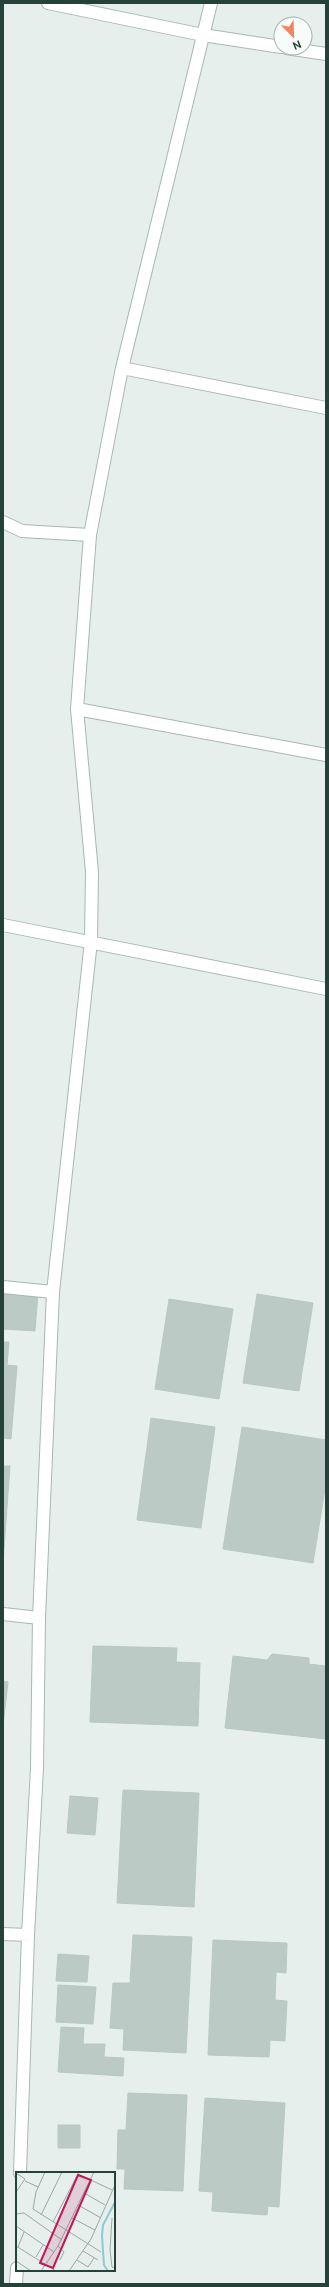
<svg xmlns="http://www.w3.org/2000/svg" width="329" height="2287" font-family="Ubuntu,sans-serif">
<rect width="100%" height="100%" fill="#e6efeb"/>
<!-- building -->
<path fill="#bbcac4" stroke="#b8c9c2" d="M3,1291l35,2 -3,38 -32,-2z
M257,1294l56,9 -14,88 -56,-8z
M169,1299l64,10 -14,90 -64,-10z
M3,1342h6l-2,23 10,1 -6,73 -8,-1z
M151,1418l64,9 -14,101 -64,-8z
M242,1427l84,13v43l-13,80 -90,-14z
M3,1466h7l-7,97z
M93,1646l84,2 -1,14 24,1 -2,63 -108,-4z
M272,1654l37,4v6l17,2v73l-101,-11 8,-72 34,4z
M3,1681l5,1 -5,44z
M123,1790l76,3 -5,114 -77,-4z
M70,1796l28,2 -3,37 -28,-2z
M133,1935l59,2 -6,116 -63,-3 1,-21 -14,-1 3,-45h17z
M213,1940l74,3 -1,30 -10,-1 -1,28 12,1 -2,40 -15,-1 -1,17 -61,-2z
M58,1954l31,2 -2,26 -31,-1z
M58,1985l38,2 -3,37 -37,-2z
M61,2027l23,1 -1,16h22l-1,13 20,1 -1,18 -65,-4z
M128,2093l59,2 -4,96 -59,-2 1,-20h-8l1,-39h8z
M205,2098l80,5 -6,104 -11,-1 -1,9 -55,-4 1,-19 -14,-1z
M58,2125h22v23h-22z"/>
<g fill="none" stroke-linecap="round" stroke-linejoin="round">
<!-- service casing -->
<g stroke="#a8b8b2" stroke-width="14">
<path id="service" d="M3,522l19,9 68,4"/>
</g>
<!-- minor casing -->
<g stroke="#a8b8b2" stroke-width="14">
<path id="minor" d="M48,3l155,32 78,12
M286,48l40,6
M122,368l204,40
M77,709l249,46
M3,925l323,64
M3,1287l50,5
M3,1614l36,4
M3,1934l25,1
M20,2173l8,-238 9,-167 2,-150 14,-326 38,-351 1,-69 -15,-163 13,-174 32,-167 89,-365
M16,2284l1,-16"/>
</g>
<!-- service -->
<use href="#service" stroke="#fff" stroke-width="12"/>
<!-- minor -->
<use href="#minor" stroke="#fff" stroke-width="12"/>
</g>
<!-- overview -->
<g transform="translate(16 2172)">
<rect width="99" height="99" fill="#e6efeb"/>
<path fill="none" stroke="#8ec9d4" stroke-width="2" d="M92,99l-4,-6 -2,-29 1,-11 12,-23"/>
<path fill="none" stroke="#98aaa4" stroke-width="1" d="M29,0l-9,20 -3,17 68,43M0,1l9,6 -9,13M62,2l34,16M9,9l13,6M68,21l21,12M62,33l23,13M0,42l8,-1 38,27M25,43l21,-43M56,46l23,12M96,46l-2,32 2,17 3,1M37,50l26,-50M0,54l38,26M0,74l40,25M42,74l6,6 -4,8M2,75l6,-15M67,79l15,9M20,85l7,-12M61,88l11,7 6,-9M0,89l15,10M25,99l17,-25 36,-74M53,99l22,-32 24,-54"/>
<path fill="#c2185b" fill-opacity="0.15" stroke="#c2185b" stroke-width="2" d="M62,3l13,5 -38,88 -13,-5z"/>
<rect width="99" height="99" fill="none" stroke="#24423a" stroke-width="2"/>
</g>
<!-- border -->
<rect width="329" height="2287" fill="none" stroke="#24423a" stroke-width="8"/>
<!-- north arrow -->
<g transform="translate(293 36) rotate(157)"><circle r="19" fill="#f7fbf9" stroke="#a3b1ad"/>
<path d="M0-3L7 15L0 10L-7 15Z" fill="#f4845f"/>
<text y="-6" font-size="11" font-weight="bold" text-anchor="middle" fill="#24423a">N</text>
</g>
</svg>
